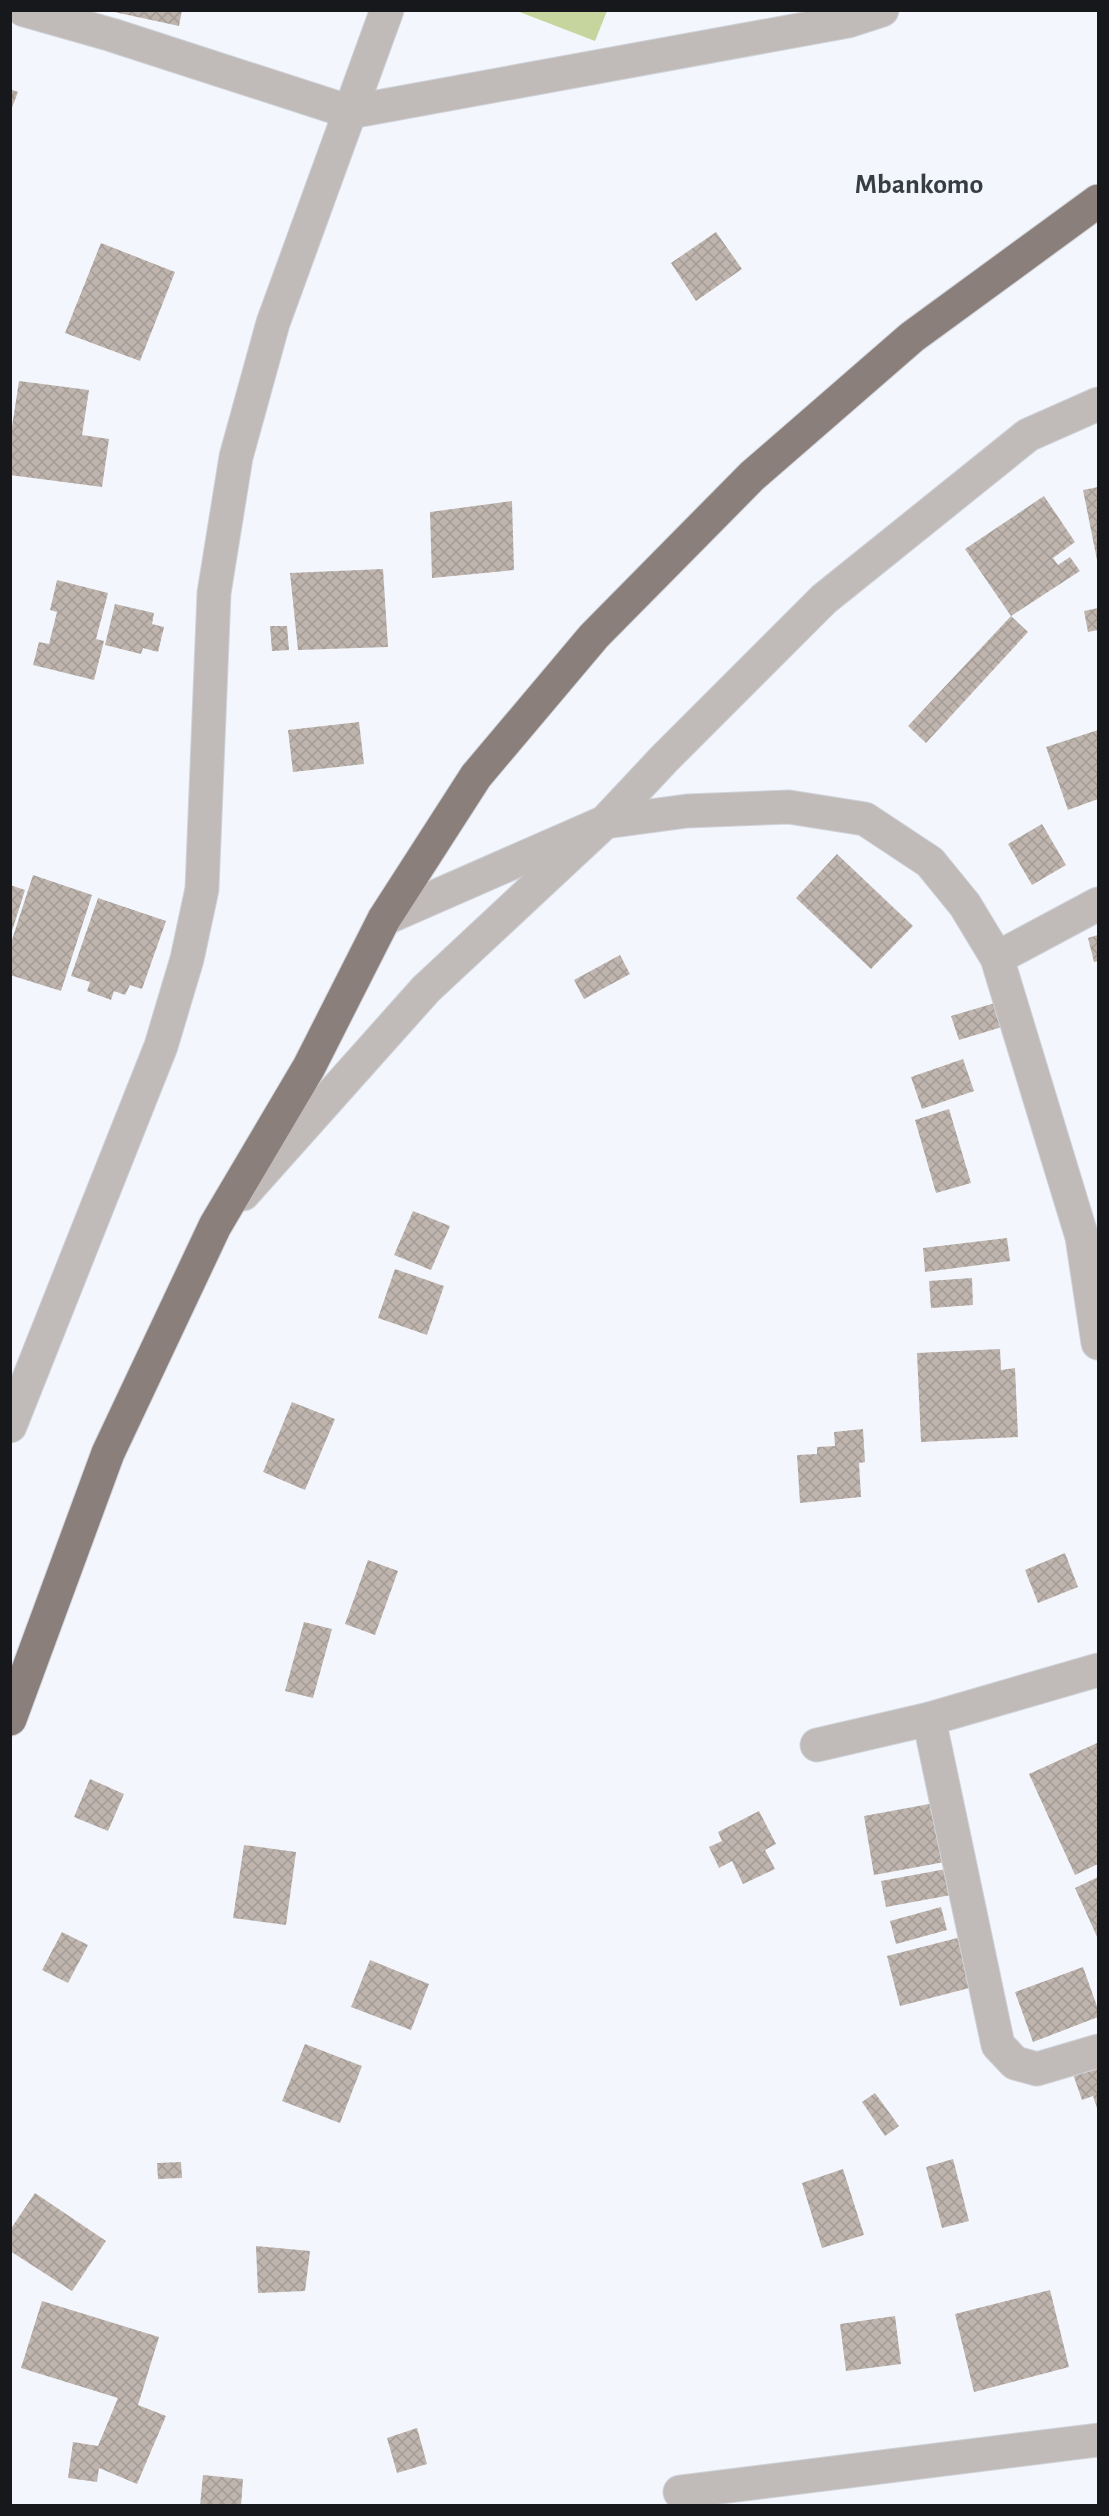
<svg xmlns="http://www.w3.org/2000/svg" width="1109" height="2516" font-family="'Alegreya Sans',sans-serif">
<defs>
<pattern id="building-cross-hatch" width="8" height="8" patternUnits="userSpaceOnUse" patternTransform="scale(1.5)"><rect width="8" height="8" fill="#bfb5ae"/><path d="M0 0l8 8M0 8l8-8" fill="none" stroke="#a39b95"/></pattern>
</defs>
<rect width="100%" height="100%" fill="#f3f7fd"/>
<!-- green -->
<path fill="#c6d49d" d="M517,11h90l-12,30z"/>
<!-- building -->
<path fill="url(#building-cross-hatch)" d="M105,10h77l-3,16z
M10,89l8,3 -7,18h-1z
M716,232l26,37 -46,32 -25,-38z
M101,243l74,29 -35,89 -75,-28z
M19,381l70,9 -7,45 27,4 -7,48 -92,-12v-35z
M1098,487v73h-1l-14,-70z
M1044,496l31,46 -22,16 5,7 12,-8 10,14 -69,45 -46,-67z
M512,501l2,69 -82,8 -2,-66z
M383,569l5,78 -90,3 -8,-77z
M57,580l51,13 -12,46 8,2 -10,39 -61,-15 6,-23 10,2 8,-32 -7,-2z
M115,604l39,9 -2,11 12,3 -6,25 -15,-4 -2,6 -36,-9z
M1098,608v22l-10,2 -4,-21z
M1011,616l17,16 -102,111 -18,-17z
M270,626h17l2,24 -17,1z
M359,722l5,42 -71,8 -5,-42z
M1098,730v69l-30,11 -22,-63z
M1042,824l24,41 -34,20 -24,-41z
M837,854l76,72 -42,43 -75,-71z
M33,875l59,20 -31,96 -51,-16v-29z
M10,885l15,5 -14,44h-1z
M98,898l68,23 -24,68 -12,-4 -5,10 -11,-4 -3,9 -24,-9 3,-9 -19,-6z
M1098,935v26l-4,1 -6,-24z
M620,955l10,19 -46,25 -10,-19z
M995,1003l7,24 -43,13 -8,-24z
M963,1059l11,32 -52,18 -11,-32z
M949,1109l22,74 -35,10 -21,-73z
M413,1211l37,15 -19,44 -37,-15z
M1007,1238l3,23 -85,11 -2,-24z
M395,1269l49,17 -17,49 -49,-17z
M972,1278l1,27 -42,3 -2,-27z
M1000,1349l1,21 14,-2 3,69 -97,5 -4,-89z
M292,1402l43,17 -30,71 -42,-18z
M863,1429l2,33 -6,1 2,34 -61,6 -3,-48 20,-1v-7l18,-1 -1,-14z
M1065,1553l13,34 -40,16 -13,-33z
M368,1560l30,11 -23,64 -30,-11z
M304,1622l28,7 -19,69 -28,-7z
M1097,1743l1,121 -23,11 -46,-101z
M90,1779l34,15 -16,37 -34,-14z
M940,1802l10,59 -76,14 -10,-59z
M759,1811l17,33 -11,6 10,19 -32,15 -11,-23 -13,7 -10,-21 13,-6 -4,-9z
M244,1845l52,7 -10,73 -53,-7z
M946,1869l5,26 -65,12 -5,-26z
M1098,1877v62l-23,-51z
M941,1907l6,23 -51,14 -6,-23z
M62,1932l26,13 -20,38 -26,-13z
M965,1936l12,50 -77,20 -13,-50z
M370,1960l59,24 -18,46 -60,-23z
M1083,1967l15,42v8l-65,25 -18,-50z
M305,2044l57,22 -22,57 -58,-22z
M1098,2064v47l-5,-15 -11,4 -9,-26z
M875,2093l24,33 -14,10 -23,-34z
M953,2159l16,62 -27,7 -16,-61z
M181,2162l1,16 -24,1 -1,-16z
M843,2169l21,66 -42,13 -20,-65z
M35,2193l71,48 -34,50 -62,-40v-21z
M256,2246l54,5 -5,40 -47,2z
M1050,2290l19,77 -95,25 -19,-78z
M42,2301l117,36 -21,68 28,11 -29,68 -38,-16 -2,14 -29,-4 5,-36 25,4 20,-48 -97,-30z
M895,2316l6,48 -55,7 -6,-47z
M417,2428l10,36 -30,9 -10,-35z
M203,2475l40,4 -2,27h-41z"/>
<g fill="none" stroke-linecap="round" stroke-linejoin="round">
<!-- minor casing -->
<g stroke="#d0d3d9" stroke-width="35">
<path id="minor" d="M24,10l88,25 238,77 498,-91 34,-11
M384,919l221,-97 82,-11 102,-4 76,12 65,43 35,43 32,53 85,279 16,106
M997,958l101,-54
M243,1194l183,-205 179,-167 59,-63 160,-160 204,-164 70,-31
M929,1719l69,326 17,18 22,6 61,-18
M817,1745l112,-26 169,-49
M680,2492l418,-52"/>
</g>
<!-- tertiary casing -->
<g stroke="#d0d3d9" stroke-width="35">
<path id="tertiary" d="M10,1426l151,-380 26,-87 15,-70 12,-296 22,-136 37,-134 114,-313"/>
</g>
<!-- trunk casing -->
<g stroke="#d0d3d9" stroke-width="35">
<path id="trunk" d="M10,1719l98,-266 107,-227 94,-159 75,-148 92,-143 118,-140 158,-160 160,-139 186,-136"/>
</g>
<!-- minor -->
<use href="#minor" stroke="#c0bbb9" stroke-width="33"/>
<!-- tertiary -->
<use href="#tertiary" stroke="#c0bbb9" stroke-width="33"/>
<!-- trunk -->
<use href="#trunk" stroke="#8a7f7a" stroke-width="33"/>
</g>
<g text-anchor="middle" dominant-baseline="central" stroke-width="4.5" stroke-linejoin="round" paint-order="stroke">
<!-- district labels -->
<g font-size="28" font-weight="bold" fill="#383d45" stroke="#f3f7fd">
<text x="919" y="185">Mbankomo</text>
</g>
</g>
<!-- border -->
<rect width="1109" height="2516" fill="none" stroke="#16181c" stroke-width="24"/>
</svg>
